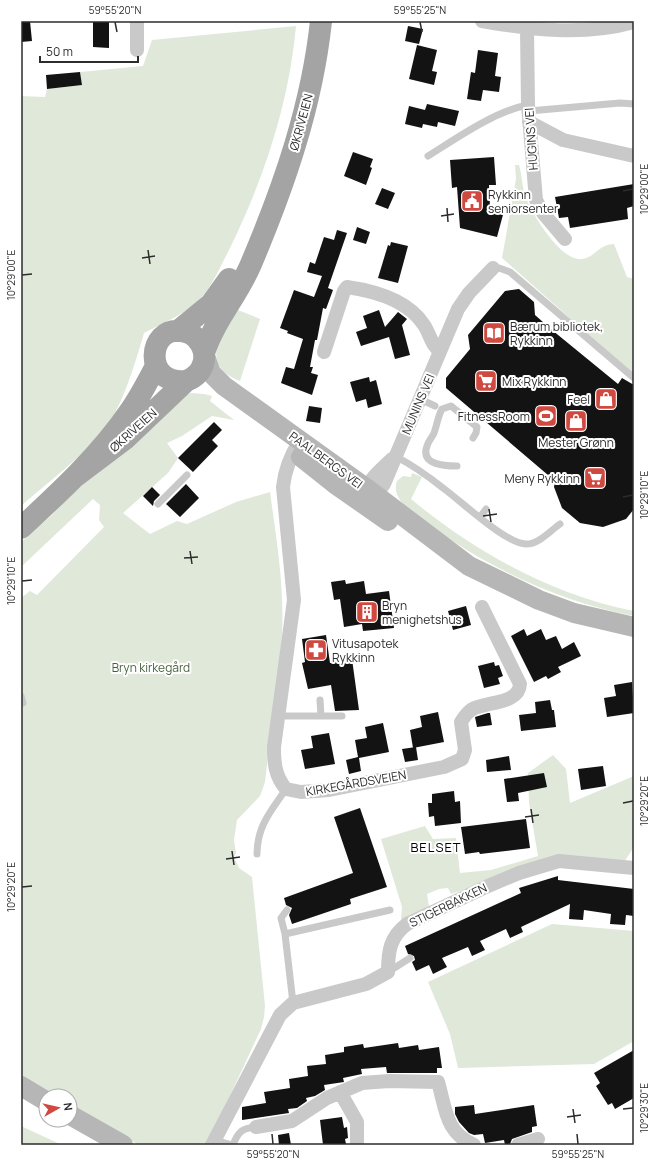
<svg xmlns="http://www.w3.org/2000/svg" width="655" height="1166" font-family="Manrope,sans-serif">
<rect width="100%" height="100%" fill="#fff"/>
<!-- green -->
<path fill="#e0e8da" d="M296,26c-7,78 -32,152 -66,222 -9,17 -18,39 -31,52 -16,15 -36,23 -55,33 -8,27 -16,55 -29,80 -17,33 -66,68 -94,93v-410l24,1 2,-8 35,-4 -2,-13 63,-6 9,-26z
M515,165h4c3,10 3,21 6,30 6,18 36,67 57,64 14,-2 15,-14 32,-15l13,33 7,2v96l-132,-117 14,-79z
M238,310l22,9 -20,62c-28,-10 -29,-30 -15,-53 4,-7 9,-12 13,-18z
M191,393l13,1 8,2 -2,5 24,19 -22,-4 -30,20 -15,7 11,15 -10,15 -45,40 27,21 27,-13 10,3 49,-22 34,-10c7,51 16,104 11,156l-16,134 -5,14 -23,24 -3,20 2,13 -2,4 5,11 13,9 13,129 -1,11 -3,12 -54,116h-68l-69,-38v-11h-19l-30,-17v-481l9,-7 7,4 67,-68 -5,-7 1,-15 -7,-6 -72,68v-25l31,-27 34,-36 100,-84z
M412,473l10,4 -11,22c64,53 141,96 223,112v5c-67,-13 -126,-39 -183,-76 -17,-11 -33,-24 -49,-37 -5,-7 -8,-13 -5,-22l6,-5 8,1z
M553,755l13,14 4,34 64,-27v71l-10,15 -54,-5 -119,37 -3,-6 -9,1 -12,5 2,13 -26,16 -2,-4 1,-12 -21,-68 44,-13 8,13 23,-1 4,35 31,-3 47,-14 -9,-53 -1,-30z
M552,924l82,7v110l-40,23 -136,4 -8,-34 -22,-52z
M21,1126l41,19h-41z"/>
<!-- building -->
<path fill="#131313" d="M21,21h9l2,20 -11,1z
M93,21h16v27l-16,-1z
M408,26l15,3 -4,15 -14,-3z
M417,45l20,5 -5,21 5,1 -3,13 -25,-6z
M478,50l20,3 -3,23 6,1 -2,15 -16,-2 -2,11 -14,-2 4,-27 4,1z
M80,72l2,13 -35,4 -1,-14z
M427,104l32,7 -4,15 -17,-4 -1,5 -14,-3 -1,4 -17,-4 4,-18 16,4z
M353,152l20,7 -3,8 2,1 -6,17 -22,-9z
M494,157l2,28h-7l1,22 14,4 -7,26 -37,-9 -3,-41 -5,1 -2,-28z
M634,184v22l-7,2 1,11 -58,9 -2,-11 -9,1 -4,-21z
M382,188l13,5 -7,16 -13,-5z
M357,227l13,5 -4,12 -13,-4z
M337,230l10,3 -19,55 5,2 -7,19 -3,-1 -6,32h-2l-5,27h3l-2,6 7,2 -6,20 -31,-12 5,-16 8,2 9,-30 -16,-6 1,-2 -8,-3 14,-38 20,7 8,-21 -15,-4 3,-10 5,2 9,-27 10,3z
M391,242l17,4 -10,37 -20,-5 10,-33 2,1z
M519,289l15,13 1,13 17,15 66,54 4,-6 12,7v124l-8,10 -23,8 -23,-4 -18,-15 -8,-21 1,-6 -109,-93v-10l24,-29 -2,-14 37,-44z
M379,310l6,17 13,-15 9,7 -5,6 8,30 -15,4 -6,-22 -28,9 -5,-14 11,-4 -4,-12z
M369,377l1,5 6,-2 6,24 -14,4 -2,-9 -10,3 -6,-20z
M309,406l13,2 -2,15 -14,-2z
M214,422l8,8 -10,10 6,6 -25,26 -15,-14z
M186,484l13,14 -19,19 -14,-13z
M152,487l8,8 -6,6 -1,5 -10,-10z
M345,580l1,4 18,-3 2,13 23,-3 5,37 -31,3 -1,-7 -18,3 -4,-28 -6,1 -3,-18z
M466,606l5,19 -18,5 -5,-19z
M524,629l3,7 14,-7 5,11 10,-4 6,13 12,-7 7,14 -23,11 3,5 -13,7 -2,-3 -12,6 -23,-46z
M326,635l4,28 22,-4 7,51 -24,1 -4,-26 -23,4 -6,-26 3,-1 -3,-23z
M494,662l1,4 4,-1 4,11 -5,2 2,6 -16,4 -6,-22z
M632,682l2,31 -27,4 -3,-19 12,-2 -2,-11z
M550,700l2,10h2l2,17 -35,4 -2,-16 17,-2 -1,-11z
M438,712l6,30 -31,6 -3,-18 12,-3 -2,-11z
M488,713h2l2,12 -15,2 -2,-10z
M383,723l6,29 -30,6 2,13 -12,3 -3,-14 12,-3 -3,-17 12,-2 -2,-11z
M329,733l6,31 -30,5 -4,-19 12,-2 -2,-12z
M416,747l2,13 -13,2 -3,-13z
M509,756l2,14 -24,2 -1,-12z
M603,766l3,20 -25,4 -3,-21z
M544,773l3,14 -29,6 1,8 -12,1 -3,-23z
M454,791l1,11 5,-1 1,22 -26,3 -1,-10 -5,1 -1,-14h4v-9z
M360,808l27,79 -37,12 1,5 -59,20 -3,-9 3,-7 -6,-3 -2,-7 69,-25 -19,-56z
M526,819l4,29 -50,6 -1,-2 -14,2 -4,-27z
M558,876v4l76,9v27l-8,-1 -1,10 -15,-1 1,-10 -27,-4 -1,10 -14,-1 1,-15 -49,23 2,5 -13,6 -4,-9 -26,12 5,9 -13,6 -4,-9 -26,11 5,9 -14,7 -4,-9 -13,6 -4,-9 3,-2 -1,-4 -6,-2 -3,-8 116,-53 -2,-5z
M398,1043l1,5 19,-3 1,5 20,-3 3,21h-5v5h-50l-1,-6 -25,2 1,5 -19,4 1,4 -20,3 1,5 -10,6 -9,2 1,3 -10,7 -9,1 1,4 -47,7v-13l24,-4 -2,-11 26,-4 -1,-9 19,-3 -1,-10 19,-2 -1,-9 19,-3v-5l19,-3 1,4z
M634,1050v48l-19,11 -3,-6 -4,2 -12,-19 4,-3 -6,-10z
M474,1105l1,9 59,-9 3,21 -5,1v5l-20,7 -2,5 -5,1 -1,-5 -19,3 -2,-9 -9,1 -5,-2 -10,-11 -4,-8v-7z
M342,1117l2,11 3,-1 1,11 -3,1 1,5 -23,1 -3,-25z
M289,1133l2,12h-12l-1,-10z"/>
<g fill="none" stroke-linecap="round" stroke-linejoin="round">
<!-- lane -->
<path stroke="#c9c9c9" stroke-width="7" d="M529,111l91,-8 14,1
M428,156c29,-18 67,-45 100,-51
M493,268h6l11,4 124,106
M420,399l15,7
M395,456c17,9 33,20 48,32 18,13 63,56 83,56 13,0 24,-13 34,-20
M457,466c-12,0 -37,-1 -30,-20 1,-5 5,-8 7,-13 3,-8 4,-17 8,-24l9,-3 26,21 -1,6 -3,5
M158,504l29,-29
M480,517l6,-8
M21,696l2,7
M278,716h43l-1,-16
M321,716h21
M257,854c0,-28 14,-43 29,-65
M285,934l-4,-16 6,-8
M388,972l22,-14
M293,1003l-8,-69 105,-24
M215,1140l17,5
M233,1145c5,-13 9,-17 23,-18"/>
<!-- street -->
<path stroke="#c9c9c9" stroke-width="14" d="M482,21c50,9 102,15 152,1
M527,29l1,76 8,95 7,13 22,26
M137,50v-29
M529,122l34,18 71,16
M324,352l20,-61 3,-4c28,4 61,13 77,38 6,9 7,20 16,26
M300,441c-10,15 -15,28 -17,46l11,113 -20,147c0,16 1,29 12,42l15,3 28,-2 115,-23 18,-8 3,-9 -4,-28c3,-5 6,-9 10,-12 14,-9 48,-5 49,-26l-38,-77
M364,496c3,-16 17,-26 28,-37
M368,501l7,-5 9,-12 74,-175 11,-16 24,-25
M340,1092l17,30v23
M256,1127l36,-6 35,-23 35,-15 27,-2 49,1c8,27 7,50 36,63
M212,1145l68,-130 13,-12 73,-19 22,-12c0,-21 2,-35 19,-48l81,-38 31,-13 40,-12 75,7
M518,1145l20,-6"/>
<!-- secondary -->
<path stroke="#b6b6b6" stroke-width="20" d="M205,356l6,17 13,13 142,102 103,78 70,34 35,13 60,14
M301,457l34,27 53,37
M21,1086l25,15
M70,1115l53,30"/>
<!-- primary -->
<path stroke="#a4a4a4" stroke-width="22" d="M178,331l33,-27 18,-25
M204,353c10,-32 34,-58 47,-89 33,-78 61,-158 70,-243
M76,476l49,-37 61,-58c19,-7 24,-28 11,-42 -4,-5 -10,-7 -16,-8 -33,-5 -39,54 5,50
M21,528c39,-36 79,-73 109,-117 10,-14 18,-30 26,-45"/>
</g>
<!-- ticks -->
<path fill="none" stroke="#2c2c2c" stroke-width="1.5" d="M115,22l2,10M420,22l2,10M623,191l10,-2M447,208l1,14M441,216l13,-2M148,250l2,14M142,258l13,-2M22,275l10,-1M623,497l10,-2M489,509l2,13M483,516l14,-2M190,551l2,13M184,558l14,-1M22,581l10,-1M623,803l10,-2M531,809l2,14M525,817l14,-2M232,851l2,14M226,859l14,-2M22,887l10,-1M573,1109l2,14M623,1109l10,-1M567,1117l14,-2M272,1134l1,10M577,1134l1,10"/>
<!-- icons -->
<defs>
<g id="civic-square" transform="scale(1.15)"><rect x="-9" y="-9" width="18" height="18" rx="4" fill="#cf4941" stroke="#fff"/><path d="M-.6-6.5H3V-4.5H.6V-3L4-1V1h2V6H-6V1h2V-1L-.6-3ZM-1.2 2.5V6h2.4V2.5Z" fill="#fff"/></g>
<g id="library-square" transform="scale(1.15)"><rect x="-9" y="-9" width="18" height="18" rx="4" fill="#cf4941" stroke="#fff"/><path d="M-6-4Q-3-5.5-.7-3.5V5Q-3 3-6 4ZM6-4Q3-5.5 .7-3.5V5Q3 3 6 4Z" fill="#fff"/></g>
<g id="supermarket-square" transform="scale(1.15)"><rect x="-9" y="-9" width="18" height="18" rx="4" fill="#cf4941" stroke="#fff"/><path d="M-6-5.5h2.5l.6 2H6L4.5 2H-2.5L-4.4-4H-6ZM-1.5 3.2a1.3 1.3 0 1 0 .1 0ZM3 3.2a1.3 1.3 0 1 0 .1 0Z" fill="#fff"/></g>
<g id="shop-square" transform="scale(1.15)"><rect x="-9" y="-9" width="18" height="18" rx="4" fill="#cf4941" stroke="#fff"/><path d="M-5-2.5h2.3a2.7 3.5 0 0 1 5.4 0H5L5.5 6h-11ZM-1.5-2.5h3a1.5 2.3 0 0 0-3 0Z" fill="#fff"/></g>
<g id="stadium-square" transform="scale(1.15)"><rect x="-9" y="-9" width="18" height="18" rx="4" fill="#cf4941" stroke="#fff"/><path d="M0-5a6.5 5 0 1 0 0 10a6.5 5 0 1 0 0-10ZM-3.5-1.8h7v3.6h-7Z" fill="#fff"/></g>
<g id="building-square" transform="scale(1.15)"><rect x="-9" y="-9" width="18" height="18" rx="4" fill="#cf4941" stroke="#fff"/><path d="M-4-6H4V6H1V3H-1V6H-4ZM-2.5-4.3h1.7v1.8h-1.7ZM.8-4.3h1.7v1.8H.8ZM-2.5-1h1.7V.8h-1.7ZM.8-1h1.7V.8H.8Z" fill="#fff"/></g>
<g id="pharmacy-square" transform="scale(1.15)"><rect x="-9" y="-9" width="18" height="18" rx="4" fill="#cf4941" stroke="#fff"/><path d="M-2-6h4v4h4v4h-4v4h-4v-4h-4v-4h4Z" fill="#fff"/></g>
</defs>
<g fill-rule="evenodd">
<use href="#civic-square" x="472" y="201"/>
<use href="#library-square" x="494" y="333"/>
<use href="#supermarket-square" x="486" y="381"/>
<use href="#shop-square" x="606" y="399"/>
<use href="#stadium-square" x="546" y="416"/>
<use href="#shop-square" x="576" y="421"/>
<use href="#supermarket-square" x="595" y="478"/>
<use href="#building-square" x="367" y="612"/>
<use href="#pharmacy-square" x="316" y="650"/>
</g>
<g text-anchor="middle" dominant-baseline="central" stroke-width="4" stroke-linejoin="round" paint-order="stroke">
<!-- street labels -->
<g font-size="12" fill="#2c2c2c" stroke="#fff">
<text transform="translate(301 122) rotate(-75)">ØKRIVEIEN</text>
<text transform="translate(531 139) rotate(-94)">HUGINS VEI</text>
<text transform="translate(418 404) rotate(-67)">MUNINS VEI</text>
<text transform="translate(133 430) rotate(-42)">ØKRIVEIEN</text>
<text transform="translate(326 460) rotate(36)">PAAL BERGS VEI</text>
<text transform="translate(356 783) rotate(-10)">KIRKEGÅRDSVEIEN</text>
<text transform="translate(448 905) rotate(-26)">STIGERBAKKEN</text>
</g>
<!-- poi labels -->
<g font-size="12" fill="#2c2c2c" stroke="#fff" text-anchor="start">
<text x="488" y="194">Rykkinn<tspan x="488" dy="14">seniorsenter</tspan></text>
<text x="510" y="326">Bærum bibliotek,<tspan x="510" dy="14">Rykkinn</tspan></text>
<text x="502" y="381">Mix Rykkinn</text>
<text x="590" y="399" text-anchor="end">Feel</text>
<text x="530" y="416" text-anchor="end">FitnessRoom</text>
<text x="576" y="442" text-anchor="middle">Mester Grønn</text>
<text x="580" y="478" text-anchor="end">Meny Rykkinn</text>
<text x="382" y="605">Bryn<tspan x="382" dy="14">menighetshus</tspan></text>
<text x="332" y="643">Vitusapotek<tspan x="332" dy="14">Rykkinn</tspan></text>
</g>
<!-- park labels -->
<g font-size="12" fill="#4a613f" stroke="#fff">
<text x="151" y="667">Bryn kirkegård</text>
</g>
<!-- neighbourhood labels -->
<g font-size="13" letter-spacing="1" fill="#000" stroke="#fff">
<text x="436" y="847">BELSET</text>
</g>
</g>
<!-- border -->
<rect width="655" height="1166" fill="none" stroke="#ffffff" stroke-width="44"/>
<!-- north arrow -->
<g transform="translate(58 1108) rotate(82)"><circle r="19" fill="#ffffff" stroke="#ababab"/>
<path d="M0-3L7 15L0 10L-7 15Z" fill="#cf4941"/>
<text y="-6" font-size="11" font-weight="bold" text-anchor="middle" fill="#2c2c2c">N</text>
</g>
<!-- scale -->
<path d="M40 56v6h98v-6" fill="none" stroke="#2c2c2c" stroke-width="2"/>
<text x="46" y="56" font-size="12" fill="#2c2c2c" stroke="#ffffff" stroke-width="3" paint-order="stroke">50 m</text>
<rect x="22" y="22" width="611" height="1122" fill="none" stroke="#2c2c2c" stroke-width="1.5"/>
<g font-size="10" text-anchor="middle" fill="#2c2c2c">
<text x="115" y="14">59°55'20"N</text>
<text x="420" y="14">59°55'25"N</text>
<text transform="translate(644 189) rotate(-90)" y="4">10°29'00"E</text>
<text transform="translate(11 275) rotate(-90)" y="4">10°29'00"E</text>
<text transform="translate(644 495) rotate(-90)" y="4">10°29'10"E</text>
<text transform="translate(11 581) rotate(-90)" y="4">10°29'10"E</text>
<text transform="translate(644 801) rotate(-90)" y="4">10°29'20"E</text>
<text transform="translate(11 887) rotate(-90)" y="4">10°29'20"E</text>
<text transform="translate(644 1108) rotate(-90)" y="4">10°29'30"E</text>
<text x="273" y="1158">59°55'20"N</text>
<text x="578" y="1158">59°55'25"N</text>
</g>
</svg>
